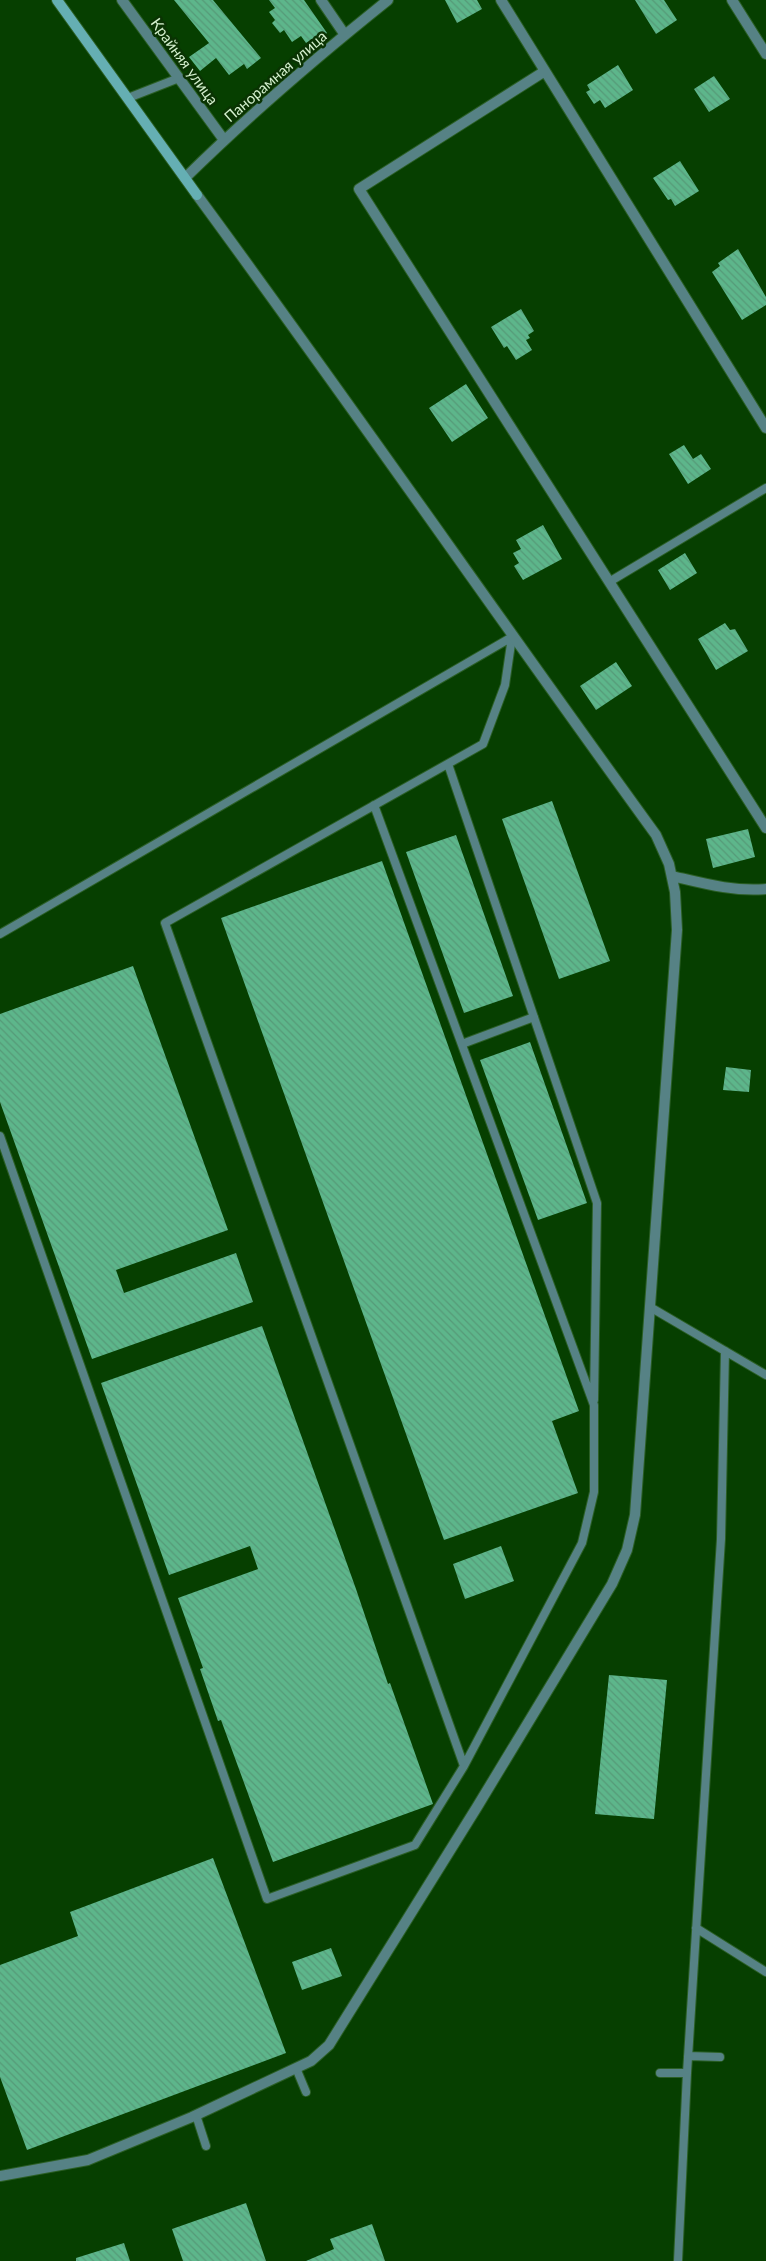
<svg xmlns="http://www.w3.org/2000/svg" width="766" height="2261" font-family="Lato,sans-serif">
<defs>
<pattern id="building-back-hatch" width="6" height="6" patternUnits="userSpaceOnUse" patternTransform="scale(1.25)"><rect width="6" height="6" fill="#5db68b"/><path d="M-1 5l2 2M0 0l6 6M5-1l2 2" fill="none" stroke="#569a78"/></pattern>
</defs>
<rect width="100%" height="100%" fill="#063f00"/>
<!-- building -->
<path fill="url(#building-back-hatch)" d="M174,0h39l48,58 -14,11 -3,-5 -15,11 -13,-17 -16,13 -11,-14 20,-14z
M269,0h35l23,33 -12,10 -3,-4 -6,4 -5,-7 -9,6 -8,-12 -4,3 -8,-10 3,-3 -6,-8 6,-4z
M445,0h32l5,9 -25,14z
M635,0h29l13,20 -21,14z
M618,65l15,25 -28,18 -5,-8 -6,4 -8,-12 4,-2 -3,-5z
M714,76l16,23 -21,13 -15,-23z
M680,161l19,30 -24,15 -4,-7 -3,1 -15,-22z
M738,249l28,48v8l-24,15 -30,-48 8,-6 -2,-3z
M521,309l13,22 -6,4 2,3 -4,2 6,10 -16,10 -9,-14 -3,2 -13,-21z
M466,384l22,34 -36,24 -23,-34z
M684,445l9,14 8,-5 10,15 -23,15 -19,-30z
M543,525l19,34 -39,21 -9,-14 5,-3 -6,-10 8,-4 -5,-9z
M685,553l12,20 -27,17 -12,-20z
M725,623l5,7 5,-1 13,22 -32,19 -18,-31z
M616,662l16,24 -36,24 -16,-24z
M552,801l58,160 -51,18 -57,-160z
M748,829l7,28 -42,11 -7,-29z
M456,835l57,161 -49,17 -58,-161z
M382,861l197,550 -27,10 26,72 -134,47 -223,-622z
M133,966l95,264 -112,40 8,23 112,-40 17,49 -161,57 -92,-257v-88z
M530,1042l57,161 -49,17 -58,-160z
M726,1067l25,3 -2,22 -26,-2z
M262,1326l94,263 32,95 2,-1 43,121 -160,58 -52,-142 -3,1 -18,-52 3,-1 -25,-70 80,-29 -8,-23 -81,29 -68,-192z
M501,1546l13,35 -49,18 -12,-35z
M609,1675l58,5 -13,139 -59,-5z
M213,1858l73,195 -259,97 -27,-73v-112l78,-29 -8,-24z
M331,1948l11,28 -40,14 -10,-28z
M246,2203l20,58h-83l-11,-32z
M372,2224l13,37h-79l28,-12 -4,-10z
M124,2243l6,18h-54v-3z"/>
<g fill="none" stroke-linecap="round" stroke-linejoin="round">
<!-- lane casing -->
<g stroke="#2b5f25" stroke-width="10">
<path id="lane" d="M128,98l51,-20
M609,582l157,-94
M448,764l149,439 -3,197
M374,805l220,600v87l-12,51 -118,223
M0,934l512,-297
M462,1044l72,-27
M0,1136l267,763 148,-54 49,-79 -299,-843 318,-179 22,-59 7,-48
M650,1307l116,68
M696,1928l70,44
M688,2056l32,1
M296,2068l10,24
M660,2073h27
M196,2115l10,31
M678,2261l9,-188 34,-534 4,-188"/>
</g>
<!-- street casing -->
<g stroke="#2b5f25" stroke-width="12">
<path id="street" d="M122,0l102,140
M321,0l24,35
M501,0l265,428
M732,0l34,54
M545,71l-186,118 407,639
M185,178c64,-63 133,-122 203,-178
M672,876c30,7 62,16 94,13
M0,2176l88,-16 104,-43 119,-56 18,-16 148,-238 135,-223 15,-34 8,-35 42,-585 -2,-38 -6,-28 -13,-29c-154,-212 -303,-428 -459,-640"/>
</g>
<!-- secondary casing -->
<g stroke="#2b5f25" stroke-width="12">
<path id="secondary" d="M57,0l140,195"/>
</g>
<!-- lane -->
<use href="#lane" stroke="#568285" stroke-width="8"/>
<!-- street -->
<use href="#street" stroke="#568285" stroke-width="10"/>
<!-- secondary -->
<use href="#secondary" stroke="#65afb3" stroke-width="10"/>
</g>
<g text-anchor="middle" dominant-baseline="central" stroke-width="5" stroke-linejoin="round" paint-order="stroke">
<!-- street labels -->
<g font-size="15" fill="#d4f0ce" stroke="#0a3303">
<text transform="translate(185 61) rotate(54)">Крайняя улица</text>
<text transform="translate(275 76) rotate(-41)">Панорамная улица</text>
</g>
</g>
</svg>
